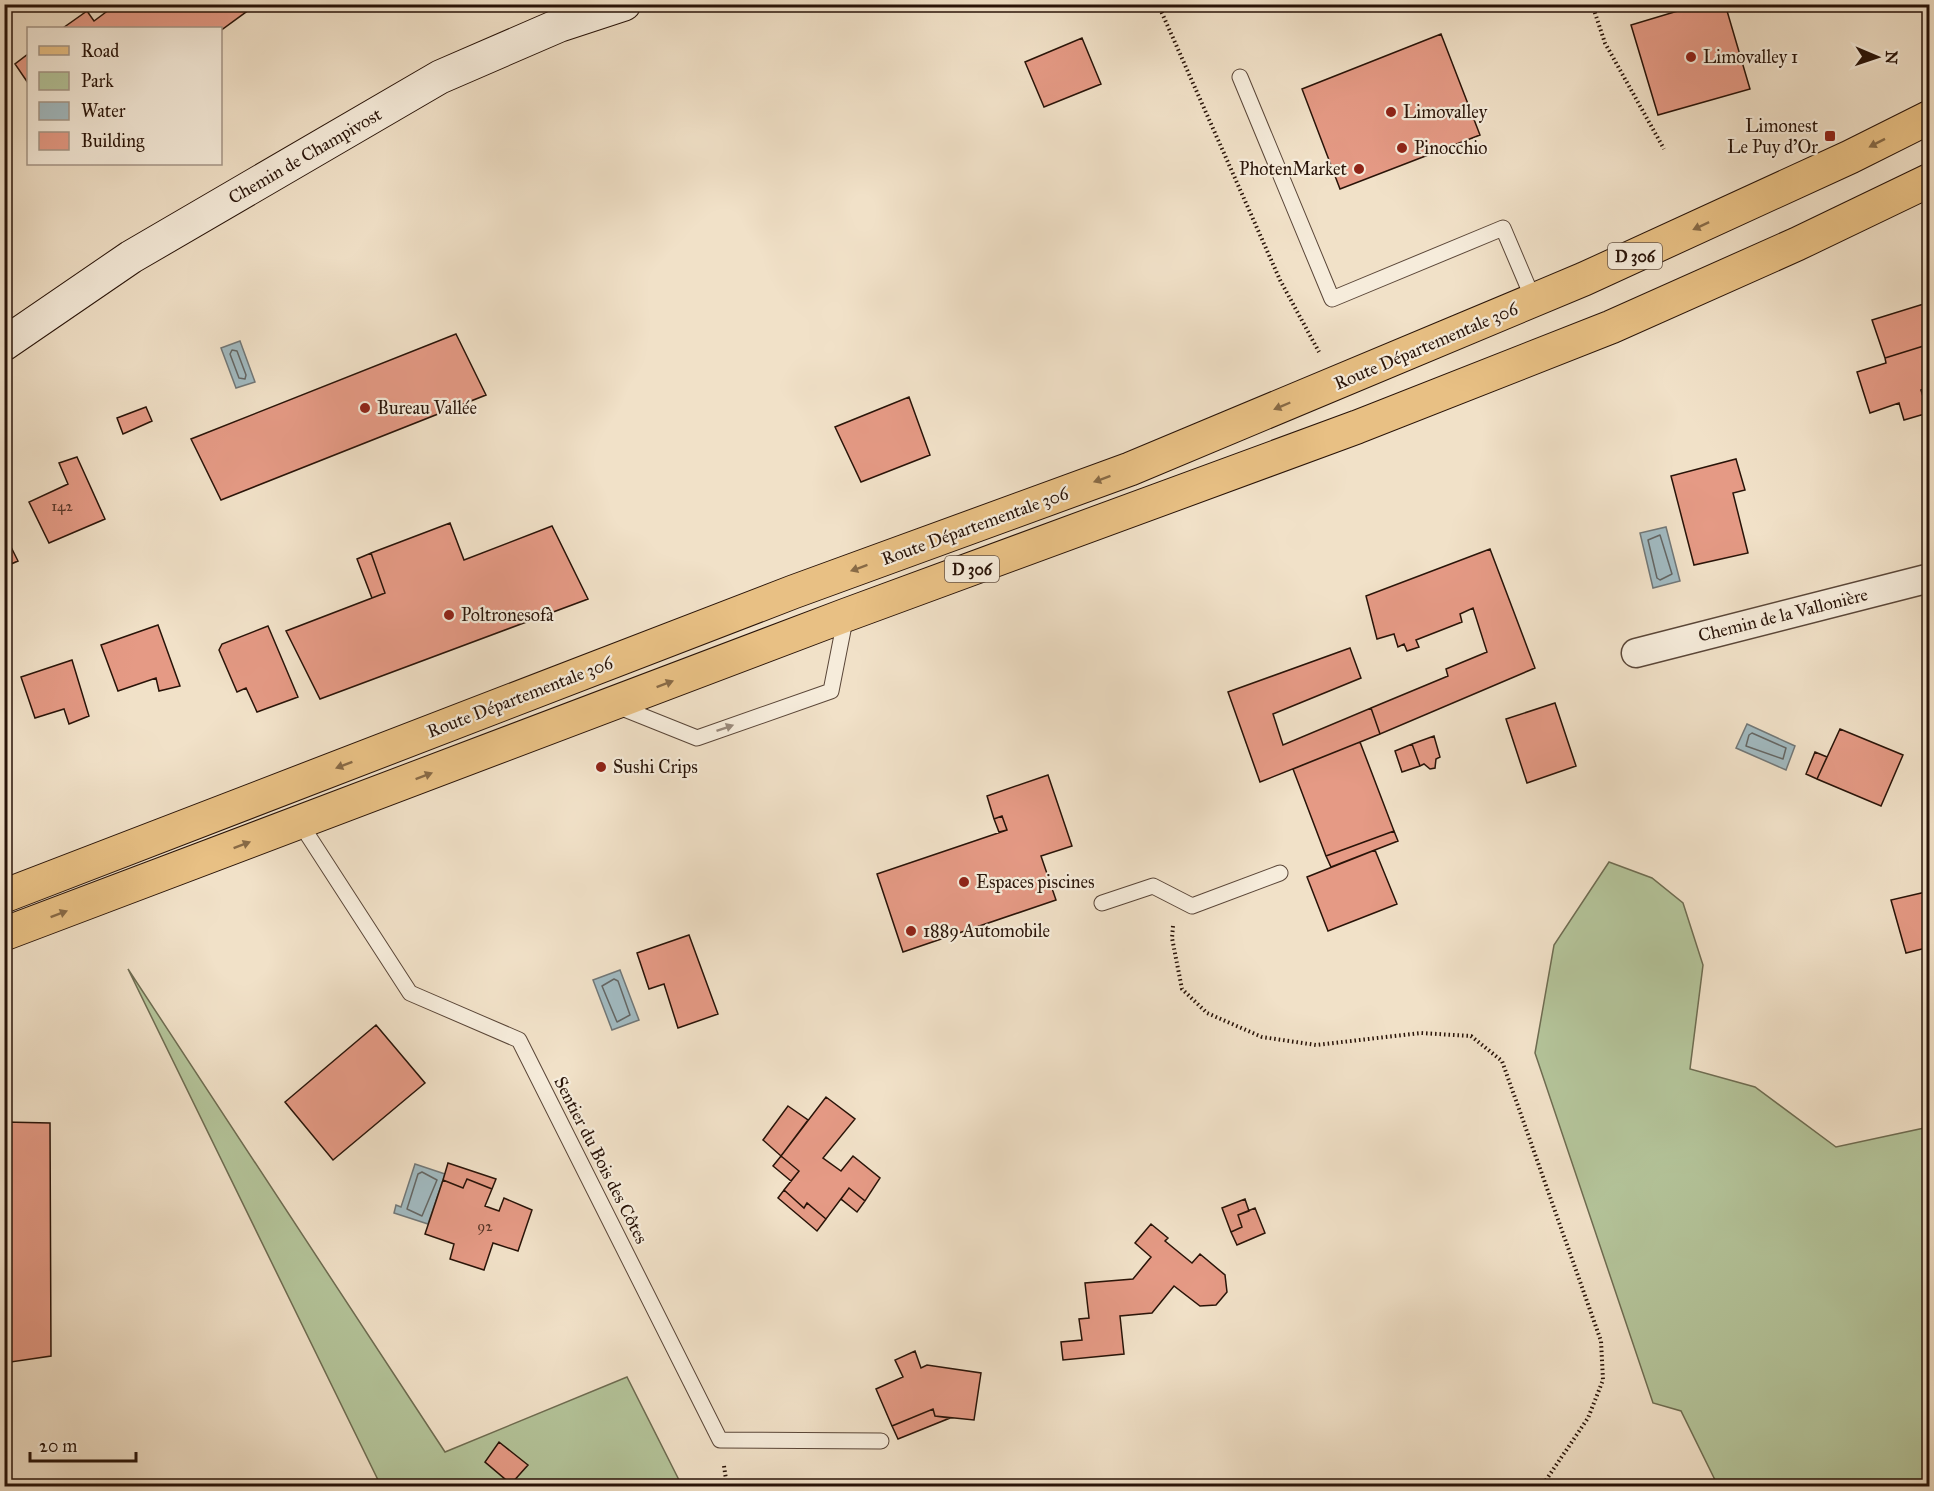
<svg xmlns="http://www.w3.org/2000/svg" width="1934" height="1491" font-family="'IM FELL Great Primer',serif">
<rect width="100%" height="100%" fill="#f1e1c8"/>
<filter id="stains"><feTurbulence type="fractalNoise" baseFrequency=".00333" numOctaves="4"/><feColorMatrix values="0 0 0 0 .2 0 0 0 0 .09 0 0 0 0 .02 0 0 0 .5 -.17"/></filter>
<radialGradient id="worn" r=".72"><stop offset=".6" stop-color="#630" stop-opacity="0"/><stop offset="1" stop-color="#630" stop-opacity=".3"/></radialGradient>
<!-- green -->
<path fill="#b4c49a" stroke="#6e6c51" stroke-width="1.5" d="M1609,862l43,16 31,25 20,62 -13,104 65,18 81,60 93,-20v359h-211l-37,-75 -28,-8 -118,-350 19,-108z
M128,969l317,483 182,-75 55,109h-301z"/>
<!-- water -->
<path fill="#a1bac1" stroke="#717777" stroke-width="1.5" d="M240,341l15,41 -19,6 -15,-40z
M1666,527l14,54 -27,7 -13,-55z
M1747,724l48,22 -9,24 -50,-22z
M620,970l19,50 -27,10 -19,-50z
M415,1164l30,10 -17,50 -34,-11 2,-8 5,2z"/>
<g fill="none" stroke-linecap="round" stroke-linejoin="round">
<!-- shore -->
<path stroke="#646664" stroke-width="1.5" d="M232,350l5,1 9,24 -1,4 -6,-1 -9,-24z
M1660,535l12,39 -12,6 -3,-2 -9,-38z
M1752,733l34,15 -3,11 -37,-13 3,-11z
M614,979l4,2 12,34 -13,7 -15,-36z
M422,1172l15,8 -15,36 -15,-7 11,-35z"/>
</g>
<!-- building -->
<path fill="#e59a85" stroke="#281308" stroke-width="1.5" d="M113,4h144l-37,27v-3h-157l24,-17 7,10 20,-15z
M1701,4h24l25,85 -92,26 -27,-90z
M1441,34l39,101 -140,54 -38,-100z
M1082,38l19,46 -57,23 -19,-45z
M28,54v29l-13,-19z
M1930,302v42l-45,14 -13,-38z
M456,334l30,61 -265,105 -30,-61z
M1930,344v43l-9,3 7,23 -24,7 -5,-17 -29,10 -13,-41 29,-9 -1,-5z
M909,397l21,58 -69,27 -26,-55z
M146,407l6,14 -29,13 -6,-16z
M77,457l28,62 -56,24 -20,-41 39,-18 -9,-21z
M1736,459l9,31 -12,3 15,60 -54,12 -23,-89z
M450,523l14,37 88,-34 36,73 -268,100 -34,-68 99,-38 -14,-40z
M4,533l14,28 -14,6z
M1490,549l45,119 -155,66 -9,-26 77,-32 -2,-7 41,-17 -14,-44 -13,6 2,8 -46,18 3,7 -12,4 -3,-7 -6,3 -4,-13 -17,5 -11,-43z
M371,553l14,40 -13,5 -15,-39z
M158,625l22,61 -21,5 -3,-13 -38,13 -17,-46z
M268,626l30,71 -41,15 -11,-24 -9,4 -18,-42 3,-6z
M1350,648l11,30 -88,36 10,31 88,-37 9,26 -120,48 -32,-90z
M72,660l17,56 -20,8 -5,-15 -29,9 -14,-41z
M1555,703l21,63 -49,17 -21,-64z
M1840,729l63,26 -22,51 -64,-27z
M1434,736l6,21 -4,2 -1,9 -5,1 -6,-5 -4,2 -8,-22z
M1360,742l34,89 -68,25 -33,-87z
M1412,744l8,22 -18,6 -7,-21z
M1815,752l12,5 -10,22 -11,-5z
M1048,775l24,71 -31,10 15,44 -153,52 -26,-78 130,-44 -5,-14 -8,3 -7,-23z
M1002,816l5,14 -8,2 -5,-13z
M1394,831l4,10 -67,26 -5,-11z
M1375,850l22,54 -69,27 -21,-54z
M1930,891v56l-24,6 -15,-53z
M689,935l29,79 -40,14 -14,-44 -15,5 -12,-36z
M376,1025l49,58 -92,77 -48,-58z
M826,1097l29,22 -32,39 18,13 12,-15 27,22 -15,23 -16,-13 -23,31 -19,-16 -3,5 -20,-18 15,-19 -18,-15z
M788,1106l20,14 -27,36 -18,-16z
M4,1122l46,1 1,233 -47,7z
M781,1156l18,15 -8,10 -18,-15z
M448,1163l48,16 -4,10 -25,-10 -4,9 -20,-8z
M467,1179l25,10 -7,17 14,5 5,-13 28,12 -14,41 -25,-8 -9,27 -34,-11 4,-15 -29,-10 18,-54 20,8z
M849,1188l16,13 -8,11 -16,-13z
M784,1190l20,18 3,-5 19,16 -9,12 -39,-33z
M1245,1199l4,12 -11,4 4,12 -11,5 -9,-24z
M1255,1208l10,25 -28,12 -6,-13 11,-5 -4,-12z
M1151,1224l17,14 -3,3 27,22 8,-9 25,21 2,17 -11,13 -16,1 -26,-20 -22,27 -32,3 4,38 -61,6 -2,-18 21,-2 -3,-21 10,-1 -4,-35 48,-4 18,-22 -16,-14z
M915,1351l6,17 6,-3 54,8 -7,47 -39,-4 -2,-7 -41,17 -16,-37 27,-12 -8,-17z
M933,1409l2,7 15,2 -52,21 -6,-13z
M499,1442l29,23 -17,19 -26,-22z"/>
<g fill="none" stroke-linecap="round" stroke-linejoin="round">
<!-- lane casing -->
<g stroke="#5a4638" stroke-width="17">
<path id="lane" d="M1240,77l92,222 171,-71 31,73
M617,706l80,32 134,-47 15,-76
M300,823l110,170 109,47 201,400 161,1
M1102,903l51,-17 39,20 88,-33"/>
</g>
<!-- street casing -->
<g stroke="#5a4638" stroke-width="31">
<path id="street" d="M1636,653l294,-75"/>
</g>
<!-- secondary casing -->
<g stroke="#281308" stroke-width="35">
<path id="secondary" d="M4,344l127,-87 309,-180 120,-52 64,-21"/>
</g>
<!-- primary casing -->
<g stroke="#281308" stroke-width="35">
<path id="primary" d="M4,896l789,-304 337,-123 454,-190 266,-122 80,-40
M4,934l842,-319 511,-188 254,-100 186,-83 133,-64"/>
</g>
<!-- path -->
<path stroke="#281308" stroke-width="4" stroke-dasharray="1.5 3" stroke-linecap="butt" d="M1158,4l122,276 39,72
M1592,4l13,39 59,106
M1173,926l-1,12 10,51 25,24 55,24 54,8 105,-12 50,3 31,25 99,280 2,39 -15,38 -46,68
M724,1466l3,20"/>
<!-- lane -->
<use href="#lane" stroke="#f6ecdb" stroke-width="15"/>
<!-- street -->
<use href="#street" stroke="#f6ecdb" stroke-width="28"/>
<!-- secondary -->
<use href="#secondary" stroke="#f6ecdb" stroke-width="33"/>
<!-- primary -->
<use href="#primary" stroke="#e8c084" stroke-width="33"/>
</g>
<!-- one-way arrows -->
<defs><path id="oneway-solid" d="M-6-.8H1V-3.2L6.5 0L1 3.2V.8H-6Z" transform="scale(1.5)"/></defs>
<g fill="#886a46">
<use href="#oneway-solid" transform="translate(1877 143) rotate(153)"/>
<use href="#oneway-solid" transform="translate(1701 226) rotate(155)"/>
<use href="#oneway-solid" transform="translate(1282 406) rotate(157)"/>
<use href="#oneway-solid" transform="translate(1102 479) rotate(160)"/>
<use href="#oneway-solid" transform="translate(859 568) rotate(160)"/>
<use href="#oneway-solid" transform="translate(665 684) rotate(-21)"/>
<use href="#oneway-solid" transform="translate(344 765) rotate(159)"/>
<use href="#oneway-solid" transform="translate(424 776) rotate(-21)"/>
<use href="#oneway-solid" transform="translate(242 845) rotate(-21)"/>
<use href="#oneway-solid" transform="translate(59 914) rotate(-21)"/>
</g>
<use fill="#998a7c" href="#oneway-solid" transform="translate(725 728) rotate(-19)"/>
<!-- markers -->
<g fill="#8f2418" stroke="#f6ecdb" stroke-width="2">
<circle cx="1691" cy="57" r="6"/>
<circle cx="1391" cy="112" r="6"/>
<rect x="1824" y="130" width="12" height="12" rx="3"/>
<circle cx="1402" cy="148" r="6"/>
<circle cx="1359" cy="169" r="6"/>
<circle cx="365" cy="408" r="6"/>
<circle cx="449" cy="615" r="6"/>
<circle cx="601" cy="767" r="6"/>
<circle cx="964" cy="882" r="6"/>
<circle cx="911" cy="931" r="6"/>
</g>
<g text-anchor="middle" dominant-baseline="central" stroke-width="4.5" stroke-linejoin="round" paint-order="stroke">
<!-- number labels -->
<g font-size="15" fill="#573527">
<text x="62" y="506">142</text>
<text x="485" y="1226">92</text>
</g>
<!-- shield labels -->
<g fill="#f6ecdb" stroke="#665447" stroke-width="1.5">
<rect x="1608" y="243" width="54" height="26" rx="4.5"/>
<rect x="945" y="556" width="54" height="26" rx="4.5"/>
</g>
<g font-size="16" font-weight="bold" fill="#281308">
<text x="1635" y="256">D 306</text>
<text x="972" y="569">D 306</text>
</g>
<!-- poi labels -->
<g font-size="18" fill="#281308" stroke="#f6ecdb" text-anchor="start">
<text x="1703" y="57">Limovalley 1</text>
<text x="1403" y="112">Limovalley</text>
<text x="1818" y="126" text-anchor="end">Limonest<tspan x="1818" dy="21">Le Puy d'Or</tspan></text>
<text x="1414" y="148">Pinocchio</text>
<text x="1347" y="169" text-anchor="end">PhotenMarket</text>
<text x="377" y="408">Bureau Vallée</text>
<text x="461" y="615">Poltronesofà</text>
<text x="613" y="767">Sushi Crips</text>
<text x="976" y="882">Espaces piscines</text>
<text x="923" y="931">1889 Automobile</text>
</g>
<!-- street labels -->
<g font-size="18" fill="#281308" stroke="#f6ecdb">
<text transform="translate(305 156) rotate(-30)">Chemin de Champivost</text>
<text transform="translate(1426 346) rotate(-23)">Route Départementale 306</text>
<text transform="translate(975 526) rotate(-20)">Route Départementale 306</text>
<text transform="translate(1783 615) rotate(-14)">Chemin de la Vallonière</text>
<text transform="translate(520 697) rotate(-21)">Route Départementale 306</text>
<text transform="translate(601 1160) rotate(63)">Sentier du Bois des Côtes</text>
</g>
</g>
<!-- margin -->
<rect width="1934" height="1491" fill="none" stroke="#f1e1c8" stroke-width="24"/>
<rect x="6" y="6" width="1922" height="1479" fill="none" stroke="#281308" stroke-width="3"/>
<rect x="12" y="12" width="1910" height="1467" fill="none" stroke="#281308" stroke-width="1.5"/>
<!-- legend -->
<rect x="27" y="27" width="195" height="138" fill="#f6ecdb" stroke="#a49587" stroke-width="1.5"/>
<rect x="39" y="46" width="30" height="9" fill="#e8c084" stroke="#a49587" stroke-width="1.5"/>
<text x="81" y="57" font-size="18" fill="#281308">Road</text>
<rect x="39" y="72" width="30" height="18" fill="#b4c49a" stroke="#a49587" stroke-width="1.5"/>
<text x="81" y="87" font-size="18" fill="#281308">Park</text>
<rect x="39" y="102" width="30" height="18" fill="#a1bac1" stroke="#a49587" stroke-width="1.5"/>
<text x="81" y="117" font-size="18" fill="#281308">Water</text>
<rect x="39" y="132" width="30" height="18" fill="#e59a85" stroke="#a49587" stroke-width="1.5"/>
<text x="81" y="147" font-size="18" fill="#281308">Building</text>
<!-- north arrow -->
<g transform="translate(1877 57) rotate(92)" stroke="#f6ecdb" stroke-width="4.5" paint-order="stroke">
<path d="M0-4.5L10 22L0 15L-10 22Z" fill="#281308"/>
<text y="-9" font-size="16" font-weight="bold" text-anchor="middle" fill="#281308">N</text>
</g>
<!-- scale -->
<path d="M30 1452v9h106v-9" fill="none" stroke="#281308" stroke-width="3"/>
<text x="39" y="1452" font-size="18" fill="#281308" stroke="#f6ecdb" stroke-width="4.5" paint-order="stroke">20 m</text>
<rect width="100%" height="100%" filter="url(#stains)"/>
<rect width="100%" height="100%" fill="url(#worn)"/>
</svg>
